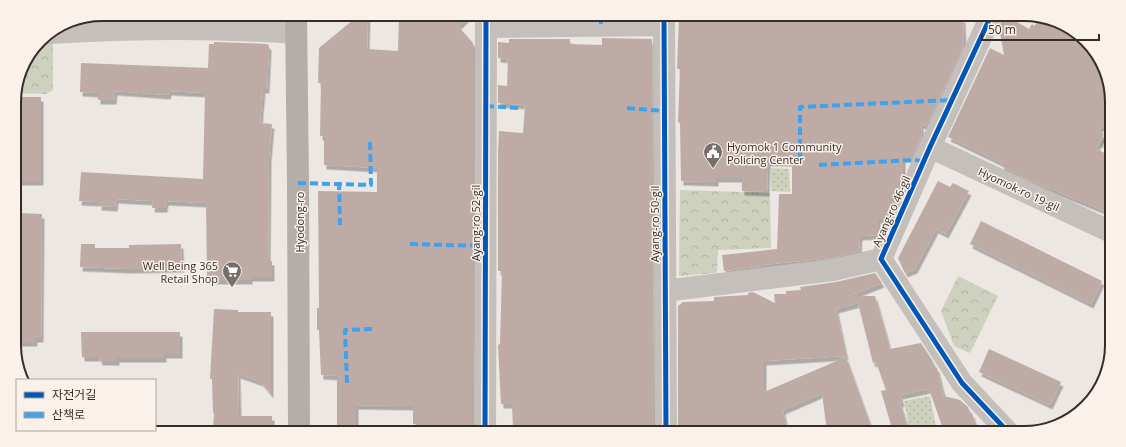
<svg xmlns="http://www.w3.org/2000/svg" width="1126" height="447" font-family="'Open Sans','Noto Sans KR',sans-serif">
<defs>
<pattern id="grass-dots" width="8" height="8" patternUnits="userSpaceOnUse"><rect width="8" height="8" fill="#ced1bd"/><path d="M2 2h.1M6 6h.1" fill="none" stroke="#b2b4a2" stroke-width="1.8" stroke-linecap="round"/></pattern>
<pattern id="forest-crowns" width="20" height="18" patternUnits="userSpaceOnUse"><rect width="20" height="18" fill="#ced1bd"/><path d="M2 6a3 3 0 1 1 6 0M12 15a3 3 0 1 1 6 0" fill="none" stroke="#b2b4a2"/></pattern>
<filter id="shadow"><feDropShadow dx="2.5" dy="4.5" stdDeviation="0" flood-color="#0004"/></filter>
</defs>
<rect width="100%" height="100%" fill="#ece7e2"/>
<!-- grass -->
<path fill="url(#grass-dots)" d="M1109,130l2,2 -1,20 -10,-6z
M771,168l18,1 1,23 -19,-1z
M930,396l7,36h-27l-6,-31z"/>
<!-- forest -->
<path fill="url(#forest-crowns)" d="M53,40v50l-7,4 -31,-1 8,-30 17,-22z
M680,190l90,3 1,55 -53,2 -1,23 -38,3z
M958,276l40,20 -28,57 -16,-7 -13,-35z"/>
<!-- building -->
<path fill="#bfaba5" filter="url(#shadow)" d="M214,15h24v2h-24z
M359,15h9l-1,34 31,2 1,-36 69,1 -10,10 15,17v387h-57v-6h-3v-18l-57,-1v25h-19v-54l-16,-1 -2,-45h-2v-22h2l-1,-117 59,1v-24l-53,-3v-29h-4l1,-53h-3l1,-35z
M679,17l140,1v2l28,-2h116l1,27 -38,81 -5,-2 1,11 -10,23h-9v20l-18,41h-7v16l-18,1 -1,15 -28,7 -70,7v1l-37,5 -2,-16 55,-6 2,-55h13v-32h-24l-1,30 -25,-1v-13h-26v4l-35,-1 -1,-58 -2,-1 2,-53h-3z
M1002,18l10,1 17,10 3,-5 2,2 6,-7h12l38,25 21,46v25l-13,16 6,3 -7,13v2l13,7v57l-86,-35 -23,-12 1,-3 -54,-26 42,-89 14,7 -5,-27z
M602,38l50,1 2,392 -141,-1 -1,-26h-11l-3,-59 2,-1 2,-73h-4v-119l1,-21 24,2 2,-28 -27,-2v-18l9,1 1,-27 -10,-1v-16l11,1v-4h61v5l32,1z
M214,42l53,2 2,2 -2,43h-4l-3,34 12,1 -3,33 -1,104h4v16h-22v3h-43l-1,-77 -40,-2 -1,7h-13l1,-7 -37,-2 -1,8 -16,-1v-4l-20,-1 2,-29 122,7 2,-86 -36,-2 -1,4 -53,-4 -1,9h-16v-7l-18,-1 1,-29 127,5 1,-24h5z
M16,97h25v84h-25z
M938,181l12,6 3,-4 16,8 -23,43 -10,-5 -21,40 -10,4 -7,-15z
M18,213l24,1 -1,124h-6v4h-19l-1,-25h2z
M981,221l121,60 -11,23 -121,-60z
M81,244h14v4h34v-3l52,-1 1,24 -53,1 -49,-2z
M875,273l7,10 -33,13h26l15,53 31,-6 11,17 2,6 3,2 7,28 16,4 8,7 2,7 2,-1 6,20 -34,-1 -15,-43 -29,6 2,7 -2,1 9,29h-16l-12,-41 5,-1 -10,-28 -3,1 -15,-60 -22,6 10,47 -82,5v31l82,-35 27,75h-46l-5,-39 -39,17 4,22 -109,-1v-125l5,-4 31,-1v-4l34,-2v-2l5,-1 22,11 -1,-9h12v-3l15,-1 -1,-3 36,-5z
M214,309l24,1v2h33v82l-10,-12 -23,-8 1,42h33v13h-59l1,-16h-1l-1,-34h-2z
M81,332h99v22h-16v4h-47v3h-17l-1,-4h-17z
M989,349l72,33 -11,23 -71,-33z"/>
<g fill="none" stroke-linecap="round" stroke-linejoin="round">
<!-- minor -->
<path stroke="#c5bfbb" stroke-width="22" d="M664,17l2,414
M990,18l-60,129 -49,112 81,124 47,50
M486,27l178,-2
M49,33c82,-5 165,-6 246,0
M930,147l179,84
M664,291l169,-21 48,-11
M485,430l1,-414"/>
<!-- major -->
<path stroke="#b4aeaa" stroke-width="22" d="M296,15l2,168 1,246"/>
<!-- quiet -->
<path stroke="#3fa3eb" stroke-width="4" stroke-dasharray="8 4" stroke-linecap="butt" d="M601,16v9
M486,106l32,2
M627,108l37,3
M800,159v-52l152,-7
M819,165l95,-5 10,1
M339,182l1,43
M298,183l73,2 -1,-43
M410,244l75,2
M347,383l-2,-53 27,-1"/>
<!-- cycleway casing -->
<g stroke="#f9f1ea" stroke-width="8">
<path id="cycleway" d="M664,17l2,414
M990,18l-60,129 -49,112 81,124 47,50
M485,430l1,-414"/>
</g>
<!-- cycleway -->
<use href="#cycleway" stroke="#0057b8" stroke-width="5"/>
</g>
<!-- icons -->
<defs>
<g id="civic-pin" transform="scale(1)"><path d="M0 17L-7.5 6A9.5 9.5 0 1 1 7.5 6Z" fill="#766e6a" stroke="#f9f1ea"/><path d="M-.6-6.5H3V-4.5H.6V-3L4-1V1h2V6H-6V1h2V-1L-.6-3ZM-1.2 2.5V6h2.4V2.5Z" fill="#fff"/></g>
<g id="supermarket-pin" transform="scale(1)"><path d="M0 17L-7.5 6A9.5 9.5 0 1 1 7.5 6Z" fill="#766e6a" stroke="#f9f1ea"/><path d="M-6-5.5h2.5l.6 2H6L4.5 2H-2.5L-4.4-4H-6ZM-1.5 3.2a1.3 1.3 0 1 0 .1 0ZM3 3.2a1.3 1.3 0 1 0 .1 0Z" fill="#fff"/></g>
</defs>
<g fill-rule="evenodd">
<use href="#civic-pin" x="713" y="152"/>
<use href="#supermarket-pin" x="232" y="271"/>
</g>
<g text-anchor="middle" dominant-baseline="central" stroke-width="3" stroke-linejoin="round" paint-order="stroke">
<!-- poi labels -->
<g font-size="11" fill="#362d29" stroke="#f9f1ea" text-anchor="start">
<text x="727" y="146">Hyomok 1 Community<tspan x="727" dy="13">Policing Center</tspan></text>
<text x="218" y="265" text-anchor="end">Well Being 365<tspan x="218" dy="13">Retail Shop</tspan></text>
</g>
<!-- street labels -->
<g font-size="11" fill="#362d29" stroke="#f9f1ea">
<text transform="translate(1019 189) rotate(25)">Hyomok-ro 19-gil</text>
<text transform="translate(891 211) rotate(-66)">Ayang-ro 46-gil</text>
<text transform="translate(299 222) rotate(-90)">Hyodong-ro</text>
<text transform="translate(475 223) rotate(-90)">Ayang-ro 52-gil</text>
<text transform="translate(654 224) rotate(-90)">Ayang-ro 50-gil</text>
</g>
</g>
<!-- crop -->
<path d="M0 0H1126V447H0ZM102 21H1024A81 81 0 0 1 1105 102V345A81 81 0 0 1 1024 426H102A81 81 0 0 1 21 345V102A81 81 0 0 1 102 21Z" fill="#f9f1ea" fill-rule="evenodd"/>
<path fill="none" stroke="#362d29" stroke-width="2" d="M102 21H1024A81 81 0 0 1 1105 102V345A81 81 0 0 1 1024 426H102A81 81 0 0 1 21 345V102A81 81 0 0 1 102 21Z"/>
<!-- legend -->
<rect x="16" y="379" width="140" height="52" fill="#f9f1ea" stroke="#aba39d"/>
<rect x="24" y="392" width="20" height="6" fill="#0057b8" stroke="#aba39d"/>
<text x="52" y="399" font-size="12" fill="#362d29">자전거길</text>
<rect x="24" y="412" width="20" height="6" fill="#3fa3eb" stroke="#aba39d"/>
<text x="52" y="419" font-size="12" fill="#362d29">산책로</text>
<!-- scale -->
<path d="M982 34v6h117v-6" fill="none" stroke="#362d29" stroke-width="2"/>
<text x="988" y="34" font-size="12" fill="#362d29" stroke="#f9f1ea" stroke-width="3" paint-order="stroke">50 m</text>
</svg>
